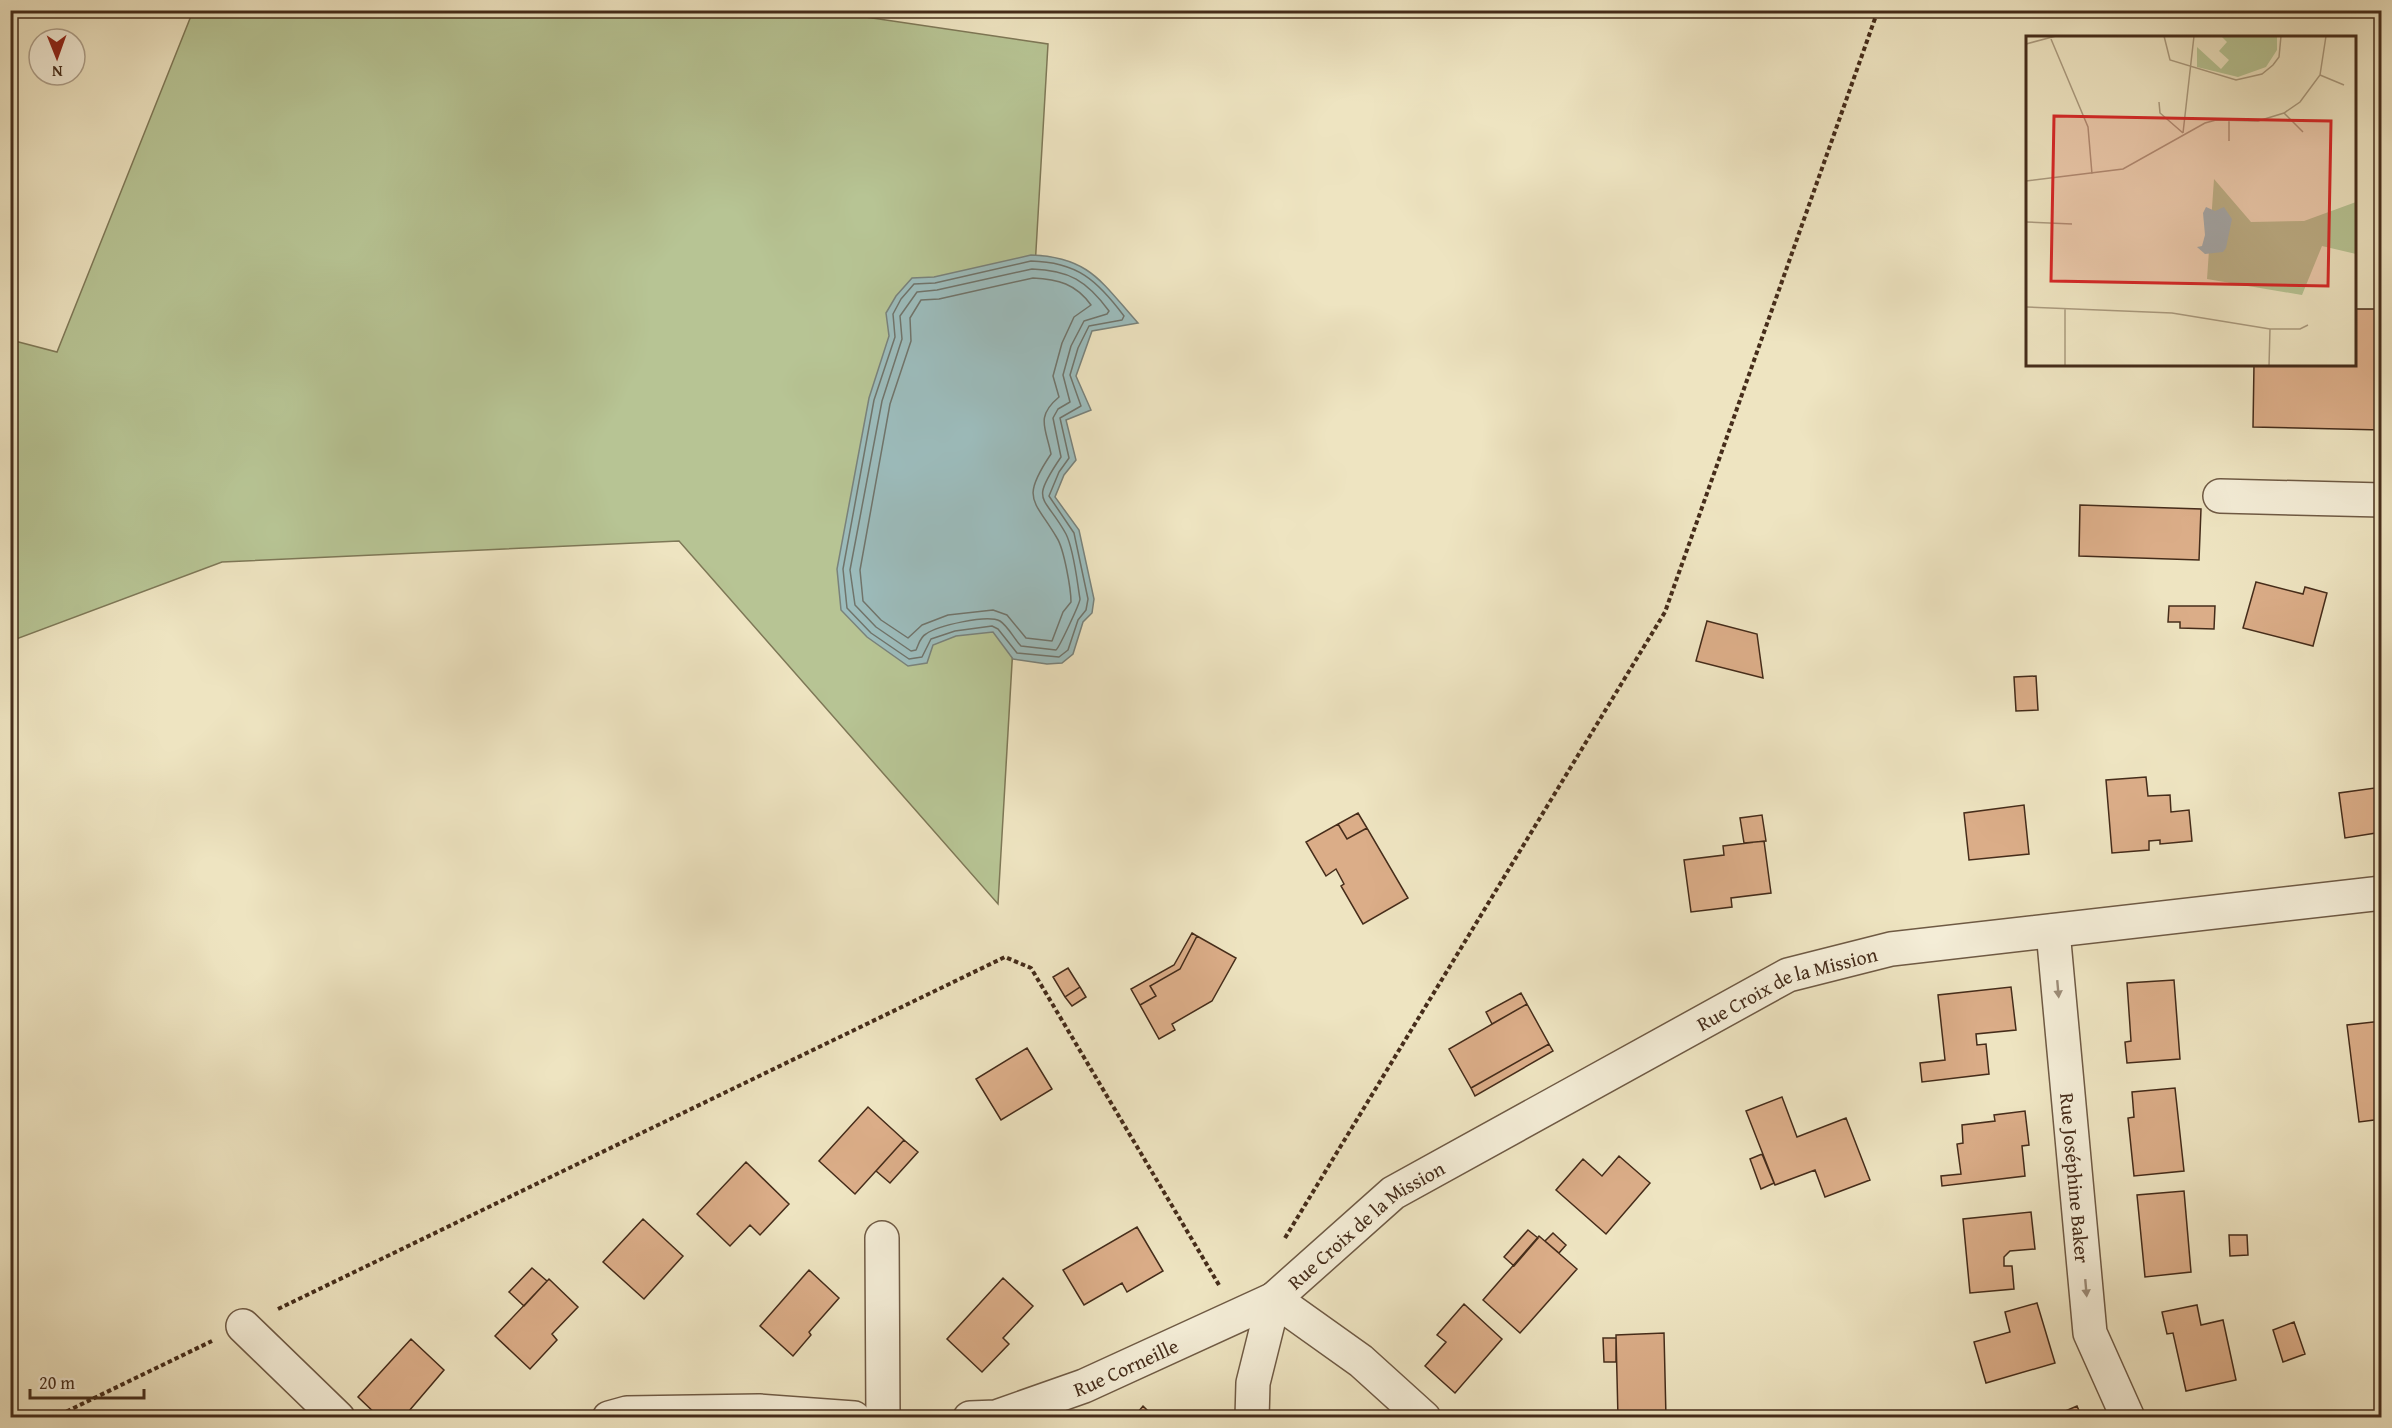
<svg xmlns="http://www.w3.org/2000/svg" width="2392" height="1428" font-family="'Gentium Book Plus',serif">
<rect width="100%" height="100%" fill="#eee4c1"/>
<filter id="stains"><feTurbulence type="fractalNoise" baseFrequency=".00333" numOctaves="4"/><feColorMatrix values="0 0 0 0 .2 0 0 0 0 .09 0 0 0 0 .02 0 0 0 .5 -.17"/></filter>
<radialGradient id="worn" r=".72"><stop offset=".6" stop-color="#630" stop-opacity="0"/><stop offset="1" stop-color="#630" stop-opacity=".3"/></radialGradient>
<!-- green -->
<path fill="#b7c494" stroke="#7e7857" stroke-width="1.5" d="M818,10l230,34 -50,860 -319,-363 -457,21 -211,79v-301l46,12 136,-341z"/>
<!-- water -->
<path fill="#9cbcbc" stroke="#79827b" stroke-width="1.5" d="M1031,255c59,2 71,28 107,68l-46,8 -16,45 15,34 -25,10 10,40 -12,15 -9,22 24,33 15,69 -2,14 -9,9 -10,32 -11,9 -15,1 -34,-5 -20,-27 -37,4 -23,9 -6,18 -19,3 -41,-29 -26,-27 -4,-41 32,-171 20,-62 -3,-23 10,-17 16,-18 22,-1z"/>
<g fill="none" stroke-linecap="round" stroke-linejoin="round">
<!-- shore -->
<path stroke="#70746b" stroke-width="1.5" d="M1031,261c46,1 66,19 93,55l-2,4 -33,6 -11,22 -8,27 11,31 -21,12 9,40 -10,14 -10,24 25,37 14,66 -2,11 -8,10 -10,30 -9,7 -42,-4 -19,-24 -6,-3 -37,5 -24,8 -9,18 -13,2 -38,-26 -24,-25 -4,-39 31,-169 21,-63 -2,-23 8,-15 13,-15 21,-1z
M1032,269c37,1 55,12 77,42l-2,3 -23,7 -13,25 -8,29 7,27 -12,7 -5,9 8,39c-32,47 -17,37 5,77 8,16 11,47 14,65 0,4 -21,49 -24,51l-35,-4c-7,-7 -13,-20 -21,-25 -13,-7 -63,5 -74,13 -6,3 -7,10 -10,16l-5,1 -35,-24 -21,-22 -5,-35 32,-169 20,-62 -2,-23 17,-24 20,-2z
M1033,278c25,1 43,6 58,27l-17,12 -12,26 -9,33 6,21c-24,20 -13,31 -8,57 -31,46 -17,45 6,84 7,11 14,51 14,64l-8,10 -11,29 -26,-3 -19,-23 -14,-5 -45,5 -26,10 -14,13 -27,-18 -18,-19 -3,-31 30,-166 21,-63 -1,-23 11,-18 18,-1z"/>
</g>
<!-- building -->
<path fill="#dbad88" stroke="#452c1a" stroke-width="1.5" d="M2354,309h28v121l-129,-3 1,-63h100z
M2080,505l121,4 -2,51 -120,-4z
M2256,582l47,12 2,-7 22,6 -14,53 -70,-18z
M2169,606h46l-1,23 -34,-1v-6h-12z
M1707,621l50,13 6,44 -67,-17z
M2036,676l2,34 -22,1 -2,-34z
M2146,777l2,19 22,-1 1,17 18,-2 3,31 -32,3v-4l-11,1v9l-37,3 -6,-73z
M2382,787v45l-37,6 -6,-45z
M2024,805l5,49 -60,6 -5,-47z
M1358,813l9,15 -20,11 -9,-15z
M1762,815l4,26 -22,2 -4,-25z
M1338,824l9,15 20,-11 41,70 -45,26 -22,-38 3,-2 -8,-15 -10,7 -20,-34z
M1764,841l7,52 -40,5 1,9 -41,5 -7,-52 40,-5 -1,-9z
M1192,933l5,3 -17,33 -30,17 6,10 -16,9 -9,-16 43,-24z
M1197,936l39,22 -24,43 -40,23 3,6 -16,9 -19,-34 16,-9 -6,-10 30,-17z
M1068,968l12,19 -15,10 -12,-20z
M2174,980l6,79 -53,4 -2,-21 6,-1 -4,-58z
M1080,987l6,10 -14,9 -7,-9z
M2011,987l5,43 -40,4 1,11 9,-1 3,30 -67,8 -2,-19 25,-3 -7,-65z
M1521,993l6,11 -35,20 -6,-12z
M1527,1004l22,40 -78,44 -22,-39z
M2382,1021v98l-23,3 -12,-97z
M1549,1044l4,7 -78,45 -4,-8z
M1027,1048l25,41 -51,31 -25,-41z
M2175,1088l9,83 -50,5 -6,-58 6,-1 -2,-25z
M1782,1097l15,40 49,-19 24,62 -45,17 -10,-27 -40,15 -29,-74z
M868,1107l36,33 -49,54 -36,-33z
M2025,1111l4,34 -7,1 3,30 -83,10 -1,-10 20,-2 -4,-30 6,-1 -1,-18 33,-4 -1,-6z
M904,1140l14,12 -28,31 -14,-12z
M1762,1154l12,29 -13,6 -11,-30z
M1619,1156l31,27 -44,51 -50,-44 27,-31 19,17z
M746,1162l43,42 -29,31 -10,-10 -20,21 -33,-32z
M2184,1191l7,81 -46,5 -8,-82z
M2031,1212l4,37 -25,2 -6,6v9h8l2,23 -44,4 -7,-74z
M643,1219l40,37 -39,43 -41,-37z
M1137,1227l26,44 -36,21 -5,-9 -38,22 -21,-35z
M1528,1230l10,8 -24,28 -10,-9z
M1553,1233l13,12 -7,8 -14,-12z
M2229,1235h18l1,20 -18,1z
M1539,1236l38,33 -57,64 -37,-33z
M532,1268l15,13 -23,25 -15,-14z
M809,1270l30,28 -30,34 2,3 -18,21 -33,-30z
M1003,1278l30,28 -30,32 6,6 -27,28 -35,-33z
M549,1279l29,28 -26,27 5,6 -27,29 -35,-33z
M2037,1303l18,60 -69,20 -12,-41 36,-10 -5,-20z
M1464,1304l38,35 -47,54 -30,-27 21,-24 -9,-7z
M2197,1305l4,20 22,-5 13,60 -50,11 -13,-58 -6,1 -5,-22z
M2294,1322l11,32 -22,8 -10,-32z
M1664,1333l2,85h-48l-2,-83z
M1603,1338h13v24h-12z
M411,1339l33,31 -41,48h-23l-22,-21z
M1143,1406l12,12h-22z
M2077,1406l5,12h-33z"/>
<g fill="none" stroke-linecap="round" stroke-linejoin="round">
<!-- minor casing -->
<g stroke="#6f5a44" stroke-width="36">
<g id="minor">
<path d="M2220,496l162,4"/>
<path id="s1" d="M2053,931l37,402 38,85"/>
<path d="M882,1238l1,180"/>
<path d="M1274,1299l87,62 63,57"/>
<path d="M243,1326l95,92"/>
<path d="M609,1418l18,-5 132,-2 95,7"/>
<path id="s2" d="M970,1418l26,-1 88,-31 190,-87 119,-106 395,-218 103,-26 491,-56"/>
<path d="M1252,1418l1,-35 21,-84"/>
</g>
</g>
<!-- path -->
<path stroke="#452c1a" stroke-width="4" stroke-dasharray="4.5 3" stroke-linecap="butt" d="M1285,1238l380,-626 213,-602
M278,1309l727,-352 26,11 188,317
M53,1418l159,-77"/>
<!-- minor -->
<use href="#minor" stroke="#f4edd7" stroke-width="33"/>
</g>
<!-- one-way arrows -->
<defs><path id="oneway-solid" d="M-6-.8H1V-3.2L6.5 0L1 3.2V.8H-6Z" transform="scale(1.5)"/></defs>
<g fill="#9c8c78">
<use href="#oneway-solid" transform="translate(2058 989) rotate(85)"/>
<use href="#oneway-solid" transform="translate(2086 1288) rotate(85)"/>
</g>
<g text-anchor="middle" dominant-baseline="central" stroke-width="6" stroke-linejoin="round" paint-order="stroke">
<!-- street labels -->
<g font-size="20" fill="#452c1a" stroke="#f4edd7">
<text stroke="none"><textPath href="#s2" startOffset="933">Rue Croix de la Mission</textPath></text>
<text stroke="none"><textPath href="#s1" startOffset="248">Rue Joséphine Baker</textPath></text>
<text stroke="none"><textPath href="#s2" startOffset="447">Rue Croix de la Mission</textPath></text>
<text stroke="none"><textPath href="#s2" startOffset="165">Rue Corneille</textPath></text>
</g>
</g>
<!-- overview -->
<g transform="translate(2026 36)">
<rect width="330" height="330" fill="#eee4c1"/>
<path d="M195,0h56v14l-11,17 -28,10 -41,-10v-20l24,22 8,-9 -10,-9 8,-9zM188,143l37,43 53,-1 52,-19v52l-34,-8 -20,49 -95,-16z" fill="#b7c494"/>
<path d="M198,171l8,12 -6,29 -3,4 -18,2 -8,-7 5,-1 3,-11 -2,-22 3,-6 9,4z" fill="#9cbcbc"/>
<path fill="none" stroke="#aa9a7e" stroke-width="1.5" d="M138,0l6,24 66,20 26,-6 11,-9 6,-8 2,-21M25,3l37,88 4,47M0,8l30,-8M294,39l24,10M133,66l1,11 23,20M258,77l19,19M157,97l11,-97M203,105v-21M0,145l97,-12 82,-46 11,-3 42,1 26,-8 16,-11 20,-27 6,-39M0,186l46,2M0,271l146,6 98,16h30l8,-4M39,330v-58M243,330l1,-37"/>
<path fill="#d62828" fill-opacity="0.15" stroke="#d62828" stroke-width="3" d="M28,80l277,5 -3,165 -277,-5z"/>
<rect width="330" height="330" fill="none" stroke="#452c1a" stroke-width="3"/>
</g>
<!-- margin -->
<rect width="2392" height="1428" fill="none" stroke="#eee4c1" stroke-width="36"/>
<rect x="12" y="12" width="2368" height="1404" fill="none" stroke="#452c1a" stroke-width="3"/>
<rect x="18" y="18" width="2356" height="1392" fill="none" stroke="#452c1a" stroke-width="1.5"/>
<!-- north arrow -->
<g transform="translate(57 57) rotate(179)"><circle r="28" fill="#f4edd7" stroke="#aea08b" stroke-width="1.5"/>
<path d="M0-4.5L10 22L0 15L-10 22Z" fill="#8f2418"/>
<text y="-9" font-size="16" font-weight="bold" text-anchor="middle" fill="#452c1a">N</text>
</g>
<!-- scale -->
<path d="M30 1389v9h114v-9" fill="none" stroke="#452c1a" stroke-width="3"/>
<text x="39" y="1389" font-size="18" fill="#452c1a" stroke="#f4edd7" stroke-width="4.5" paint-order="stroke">20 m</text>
<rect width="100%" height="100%" filter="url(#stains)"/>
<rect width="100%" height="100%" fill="url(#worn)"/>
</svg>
